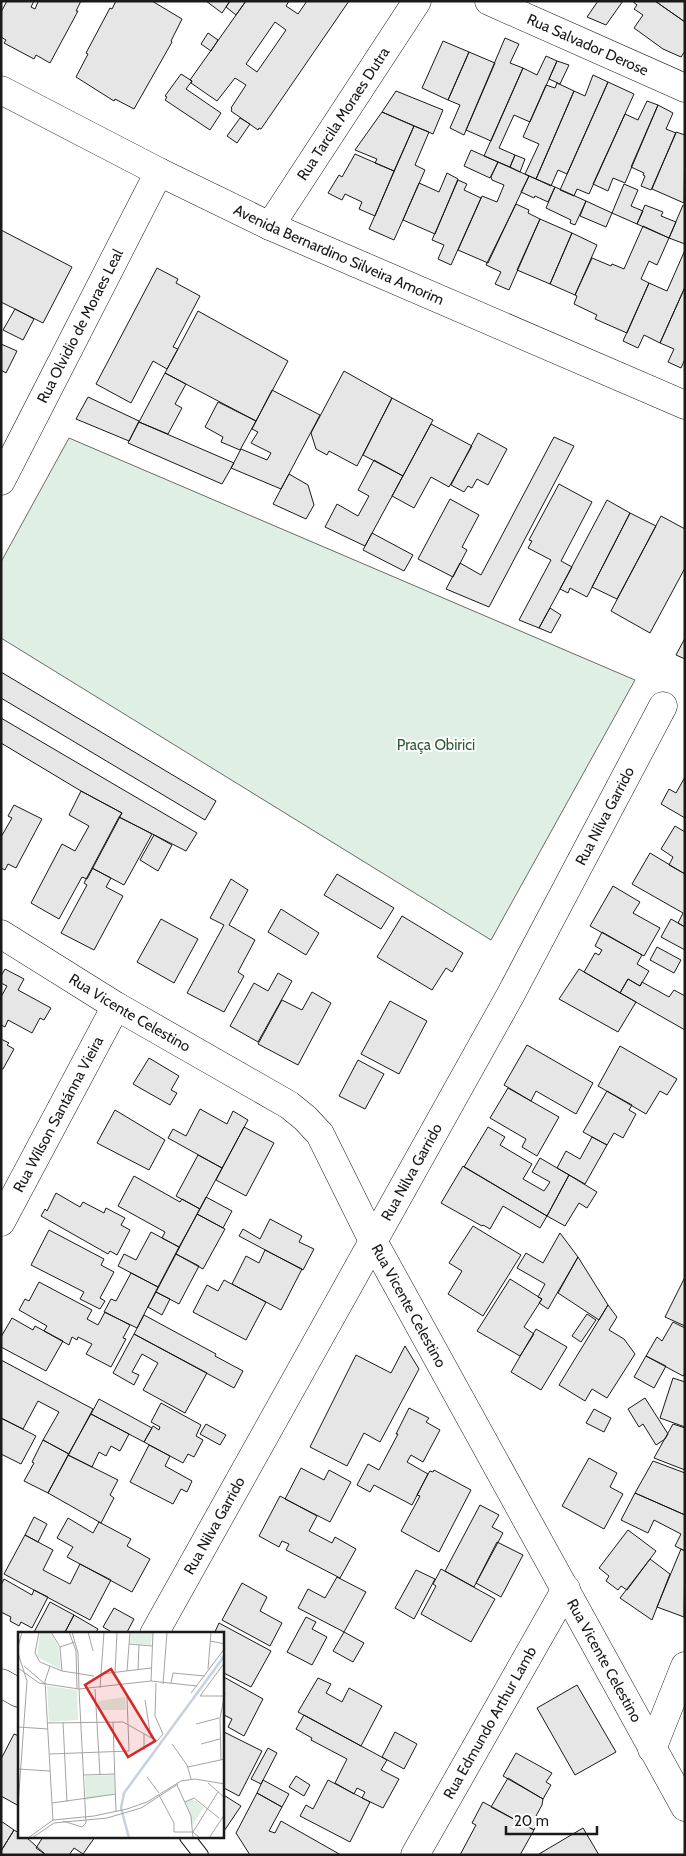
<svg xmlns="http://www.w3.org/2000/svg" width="686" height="1856" font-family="Cabin,sans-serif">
<rect width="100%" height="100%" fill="#fff"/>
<!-- green -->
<path fill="#e0efe3" stroke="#6a6a6a" d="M69,438l566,242 -144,260 -490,-302v-76z"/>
<!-- building -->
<path fill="#e6e6e6" stroke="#1a1a1a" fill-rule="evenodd" d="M7,1h27l-3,6 4,2 3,-7 -2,-1h45l-5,10h2l-28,52 -14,-8 -2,4 -30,-16 2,-3 -5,-3v-25z
M116,1h36l30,18 -11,22 1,1 -38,67 -19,-10 -1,2 -38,-24 12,-23 -2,-1 24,-45 2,1z
M206,1h24l-8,12z
M230,1h16l-10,14 -10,-8z
M246,1h43l-3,5 12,8 9,-13h42l-88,128 -2,-1 -1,2 -27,-19 1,-2 -1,-1 15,-23 -11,-7 -18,23 -26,-18 1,-2 -2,-1zM275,22l11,8 -29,42 -11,-8z
M598,1h25l-17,24 -19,-8z
M632,1h23l30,21v29l-4,6 -18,-8 -29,-21 9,-13 -9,-6 3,-4z
M655,1h30v21z
M208,33l10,7 -7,11 -10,-7z
M505,38l14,6 -9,19 13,5 -32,73 -25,-11z
M443,41l26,11 -21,48 -26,-12z
M469,52l26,11 -31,72 -14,-7 10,-23 -12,-5z
M546,56l11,5 -27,61 -16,-7 -15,33 16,7 -5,12 -26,-11 39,-88 14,7z
M557,61l12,4 -9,19 -11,-5z
M181,74l11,7 -6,8 35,24 -11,17 -45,-30 2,-3 -2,-1z
M593,75l15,7 -41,92 -9,-4 -7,16 -15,-7 38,-88 11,5z
M608,82l26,12 -45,100 -12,-5 -3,7 -14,-6z
M557,83l17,8 -38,88 -11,-5 14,-30 -16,-7 23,-52 9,3z
M396,91l47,19 -10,24 -51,-22z
M647,101l11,4 -33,78 -12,-5 -5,13 -15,-7 32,-70 13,6z
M658,105l15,8 -7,16 10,4 -25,57 -10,-4 4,-10 -2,-1 1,-2 -13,-6z
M382,112l32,14 -20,45 -19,-8 2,-4 -22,-9z
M240,118l10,6 -13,19 -10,-7z
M414,126l15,6 -14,33 10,5 -31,70 -25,-11z
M676,132l9,3 -1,68 -32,-14z
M471,150l27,12 -8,16 -26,-12z
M355,154l39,17 -19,45 -16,-7 3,-7 -17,-8 -3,6 -14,-7 11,-18 3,2z
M515,155l10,4 -5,13 -10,-5z
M498,162l31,14 -41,87 -30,-13 24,-54 15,6 7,-17 -12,-5 -1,-3z
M447,173l11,6 -23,55 -32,-14 16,-37 20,9z
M529,176l26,11 -7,15 -13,-6 -1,2 -13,-6z
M458,180l9,4 -3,6 17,8 -30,67 -13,-6 6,-14 -12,-5z
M624,184l14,6 -7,16 12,5 -6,13 -25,-11z
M555,187l31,14 -11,24 -5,-2 1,-3 -25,-12z
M586,201l26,12 -6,14 -26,-11z
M516,204l13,6 -1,3 12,6 -31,71 -14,-6 6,-12 -15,-7z
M645,205l18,7 -2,4 15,6 -7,16 -32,-14z
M683,205l2,1v38l-16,-6z
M540,219l32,14 -22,51 -33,-14z
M643,226l26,12 -12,27 -8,-4 -8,18 8,4 -22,50 -32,-14 2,-4 -23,-11 3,-8 -2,-1 17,-37 19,8 1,-2 12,5z
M1,230l71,37 -29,56 -42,-21z
M572,233l25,12 -22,50 -25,-11z
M685,250v37l-25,56 -16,-8 -6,13 -15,-7 26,-58 18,8z
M157,268l21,11 -2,4 24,13 -27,51 5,2 -11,20 -14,-8 -22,42 -35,-19z
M685,287v72l-4,9 -13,-6 6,-13 -14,-6z
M15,309l19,10 -11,21 -20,-10z
M198,311l90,50 -32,60 -91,-48z
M1,344l16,7 -11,22 -5,-3z
M344,371l48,27 -35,68 -28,-15 -2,4 -11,-6 -5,-16z
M165,373l21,11 -11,20 7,4 -14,26 -29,-12z
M272,390l48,25 -39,74 -50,-21 10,-19 26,11 4,-7 -20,-10 7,-11 -6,-3z
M88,397l51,24 -10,20 -53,-22z
M392,398l41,22 -30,56 -40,-21z
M218,402l38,19 -16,29 -19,-8 2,-5 -18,-10z
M139,422l95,41 -12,21 -94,-41z
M431,424l41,22 -23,41 -18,-10 -17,31 -22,-12z
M478,433l29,16 -19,36 -11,-6 -5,9 -4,-2 -4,6 -13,-7z
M554,437l20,9 -85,161 -43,-18 14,-26 21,12z
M374,460l29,16 -38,70 -40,-19 12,-23 21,12 11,-20 -11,-6z
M289,474l19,11 6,20 -8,14 -33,-15z
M559,484l33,18 -31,59 11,6 -33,61 -20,-8 32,-60 -23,-12 4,-7 -3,-1z
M450,499l29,16 -17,32 5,3 -14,27 -35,-18z
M607,500l23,13 -43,84 -17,-9 -2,5 -8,-4z
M630,513l26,13 -39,73 -25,-12z
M661,516l24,13v39l-35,65 -39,-22z
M372,533l41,22 -9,16 -41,-21z
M550,608l11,7 -10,18 -12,-5z
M685,638v21l-9,-4z
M1,672l215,129 -11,19 -204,-122z
M1,718l196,115 -11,18 -67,-34 3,-4 -41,-22 -80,-48z
M685,777v41l-24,-14 8,-15 7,4z
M81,791l41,22 -35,66 -5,-2 -23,42 -28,-16 31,-59 13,7 14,-25 -20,-11z
M14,805l28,14 -26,49 -8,-4 -3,6 -4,-2v-31l11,-19 -4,-2z
M119,817l33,17 -28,51 -32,-17z
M675,826l10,6v42l-16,-9 4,-8 -12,-8z
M154,835l18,10 -14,26 -18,-11z
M650,853l35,21v53l-7,-4 5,-10 -51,-29z
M92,868l19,10 -5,9 17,9 -29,54 -33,-17 26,-48 -3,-2z
M337,874l57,34 -13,21 -57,-34z
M231,879l17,11 -19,35 26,15 -17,32 6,4 -20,36 -37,-19 37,-68 -14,-7z
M613,886l27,16 -7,11 27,15 -16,28 -54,-30z
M281,909l38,24 -13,22 -38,-23z
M402,916l61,37 -11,19 -6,-4 -14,22 -55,-33z
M161,919l37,20 -24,44 -37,-21z
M671,919l14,8v23l-24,-13z
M602,932l40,23 -5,9 12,7 -9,15 -12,-7 -8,14 -36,-21 11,-19 4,2 3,-5 -7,-4z
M657,947l24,13 -7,13 -24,-13z
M5,969l19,10 -6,11 33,18 -7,12 -4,-2 -8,15 -24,-13 -3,7 -4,-2v-28l6,-11 -6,-3v-7z
M579,969l57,33 -18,30 -59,-33z
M278,973l14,8 -34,61 -28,-16 24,-43 14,8z
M628,979l12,7 2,-4 27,15 5,-7 11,6v34l-65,-37z
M312,992l19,11 -33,62 -40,-21 24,-44 20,10z
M390,1001l37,20 -28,53 -38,-20z
M1,1039l8,4 -2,2 7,4 -11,20h-2z
M527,1045l66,38 -17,31 -40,-23 -5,10 -27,-16z
M620,1046l57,33 -10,16 -7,-4 -14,23 -48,-28z
M149,1058l30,18 -8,14 6,3 -7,12 -37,-21z
M358,1060l26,14 -19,35 -26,-13z
M508,1088l51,29 -22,39 -15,-9 4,-8 -36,-21z
M607,1091l25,14 -3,5 7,4 -13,24 -9,-5 -7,12 -24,-13z
M200,1109l27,15 6,-13 15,9 -26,48 -54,-30 5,-9 13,7z
M115,1110l50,30 -16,30 -52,-27z
M244,1127l30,16 -28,53 -30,-16z
M488,1127l17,10 -5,8 32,19 -9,15 21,12 6,-9 -18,-10 8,-14 29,17 -22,41 -83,-49z
M592,1137l15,8 -22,39 -28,-16 9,-17 14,8z
M198,1155l24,13 -22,41 -24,-13z
M463,1166l84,50 -7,12 -37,-22 -13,23 -7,-4 -1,1 -41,-23z
M569,1175l28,17 -10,16 -8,-5 -14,23 -18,-10z
M134,1176l46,26 2,-3 18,10 -21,38 -17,-9 3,-6 -47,-26z
M56,1193l24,14 3,-5 21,11 2,-5 19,10 -4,7 9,5 -13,25 -7,-4 -2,3 -67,-38 4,-7 2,2z
M206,1197l26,14 -9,17 -26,-14z
M197,1214l28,15 -22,40 -27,-15z
M270,1219l32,17 -3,6 15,7 -11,21 -64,-34 4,-7 17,10z
M473,1226l48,29 -38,61 -35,-22 14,-23 -13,-8z
M49,1230l55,29 -3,6 13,7 -14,26 5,3 -5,8 -20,-10 4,-7 -53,-27z
M151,1232l28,15 -21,40 -40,-21 6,-12 12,6z
M560,1233l18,24 -30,52 -9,-6 3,-4 -4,-2 7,-13 -28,-16 9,-15 17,10z
M265,1250l37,19 -21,41 -49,-26 14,-28 13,7z
M176,1254l23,12 -20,38 -23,-12z
M578,1257l30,48 -9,15 -41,-27z
M131,1273l27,14 -21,41 -33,-16 7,-13 5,2z
M685,1277v49l-20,-9z
M510,1279l32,20 -18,28 10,7 -14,22 -43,-25z
M224,1280l42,22 -20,38 -53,-28 14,-27 11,6z
M39,1282l53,28 -5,9 11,6 7,-13 25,13 -7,13 3,1 -15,28 -25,-13 6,-10 -14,-7 -1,3 -5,-3 -3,8 -25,-14 3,-5 -28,-16 6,-11 4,2z
M156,1292l14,7 -8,16 -14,-8z
M608,1305l9,12 -8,13 15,9 11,15 -28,44 -15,-9 -7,12 -26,-16z
M587,1314l9,6 -15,22 -9,-6z
M144,1315l72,39 -1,2 28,15 -9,17 -100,-54z
M12,1318l21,12 2,-4 28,15 -17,30 -45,-24v-10z
M673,1322l12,6v45l-2,3 -37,-20 11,-19 5,4z
M536,1329l31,18 -26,43 -30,-18z
M134,1334l73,39 -22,40 -42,-23 15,-27 -16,-9 -10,18 7,3 -5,10 -21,-12z
M405,1346l14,23 -39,73 -16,-9 -17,33 -37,-19 46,-92 35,18z
M646,1356l20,10 -12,22 -20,-11z
M1,1360l92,49 -24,45 -26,-14 16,-28 -21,-11 -15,28 -22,-11z
M673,1378l12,4v45l-25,-9z
M645,1398l23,36 -3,5 -9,6 -13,-21 -4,3 -11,-18z
M99,1399l53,29 -8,14 -53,-28z
M161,1403l40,22 -5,11 7,4 -9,17 -6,-3 -5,9 -39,-21 9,-16 6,4 1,-3 -9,-5z
M409,1408l20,10 -3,4 14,8 -17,32 -12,-7 -4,7 21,12 -16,31 -38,-20 -4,7 -13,-7 11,-21 11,6 19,-36h-2z
M594,1409l17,9 -7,14 -18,-9z
M91,1414l38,20 -9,17 -9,-5 -5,10 -7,-4 -7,15 -24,-12z
M1,1418l35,18 -15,28 -20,-10z
M206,1424l20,11 -6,10 -20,-11z
M673,1424l12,4v42l-31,-12z
M43,1440l26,14 -21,39 -24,-12 10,-18 -2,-1z
M149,1445l21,11 -5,10 27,15 -5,11 -6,-3 -8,15 -43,-22z
M68,1455l50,25 -8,15 4,3 -13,25 -53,-30z
M589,1458l28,15 -7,14 13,7 -19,35 -42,-23z
M653,1461l32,12v42l-50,-22z
M301,1468l23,12 5,-10 22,12 -21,40 -45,-23z
M434,1470l37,20 -32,62 -38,-21 19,-35 -3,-1 11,-21 2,-3 3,1z
M635,1493l50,22v36l-10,-5 6,-12 -27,-14 -6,13 -27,-13z
M280,1496l37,20 -8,15 23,12 3,-6 21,12 -16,29 -54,-28 3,-6 -7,-3 -3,6 -20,-11z
M480,1505l19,10 -7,12 11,6 -29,54 -29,-16z
M34,1517l13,7 -9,18 -13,-7z
M68,1518l25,15 6,-11 32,17 -4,7 23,13 -18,33 -65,-35 6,-10 -16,-9z
M628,1530l28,21 -29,39 -6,-4 -3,4 -12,-9 3,-5 -10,-8z
M25,1535l28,15 -10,20 27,14 10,-20 31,16 -21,40 -86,-46z
M497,1542l26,13 -22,42 -25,-14z
M681,1549l4,2 -1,66 -27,-10z
M650,1559l20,15 -18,46 -32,-22z
M441,1569l54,30 -24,43 -50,-28 15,-28 -3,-2z
M416,1570l19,9 -21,40 -19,-11z
M337,1577l29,15 -22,40 -46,-24 10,-19 17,9z
M4,1579l28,16 2,-5 14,7 -16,31 -11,-6 -2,4 -9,-5 1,-4 -10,-5v-27z
M242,1583l25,14 -7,14 22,12 -12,23 -48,-26z
M50,1602l24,13 -10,19h-31z
M114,1608l20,11 -8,15h-11l-12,-7z
M74,1615l24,14 -3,5h-31z
M306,1617l10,5 -4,7 15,8 -15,28 -25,-13z
M219,1623l52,28 -20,36 -29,-15v-38h-8z
M344,1632l20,11 -11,19 -20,-11z
M222,1676l41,23 -19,37 -16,-9 4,-8 -8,-4 -2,3z
M318,1678l13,6 -5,9 16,9 7,-14 33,18 -21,40 -63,-34z
M577,1685l39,67 -41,23 -38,-67z
M304,1715l83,45 -6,10 18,9 -16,29 -21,-10 3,-6 -8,-4 -3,6 -19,-11 12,-24 -36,-19 1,-2 -16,-9z
M222,1731l40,20 -23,45 -17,-9z
M395,1732l22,12 -13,25 -22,-12z
M14,1734l5,2v70l-18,-10v-37z
M268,1748l9,5 -16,31 -10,-5z
M516,1753l36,20 -6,9 5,3 -8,14 -40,-23z
M296,1776l14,9 -6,11 -15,-9z
M508,1778l35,21 -1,6 -6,11 4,2 -6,12 -43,-23z
M263,1780l26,14 -7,13 -25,-14z
M328,1780l42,22 -20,40 -50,-26 6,-11 7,4z
M257,1793l25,14 -13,24 6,2 6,-12 60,34h-91l-14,-22z
M222,1794l19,12 -19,28z
M483,1802l51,28 -14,25h-60l16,-30 -4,-2z
M1,1821l13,9 -13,21z
M583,1828l16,27h-59l-1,-1z
M14,1830l5,3v4h7l20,18h-45v-4z
M43,1837h52l-12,17 -9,-6 -5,7h-23l-10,-7z"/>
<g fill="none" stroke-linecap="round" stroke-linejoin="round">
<!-- lane casing -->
<g stroke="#1a1a1a" stroke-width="16">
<path id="lane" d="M187,1837l14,18"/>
</g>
<!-- street casing -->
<g stroke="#1a1a1a" stroke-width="29">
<g id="street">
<path id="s1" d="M489,1l196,87"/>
<path id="s2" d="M1,481l158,-309"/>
<path id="s3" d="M1,934l115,72 173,99 16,13 15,16 53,107 312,566"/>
<path id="s4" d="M1,1222l115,-216"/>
<path id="s5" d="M154,1634l357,-640 152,-288"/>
<path d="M1,1683l18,10"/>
<path d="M652,1749l33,-83"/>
<path id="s6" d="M415,1855l151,-266"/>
</g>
</g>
<!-- secondary casing -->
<g stroke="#1a1a1a" stroke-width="29">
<g id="secondary">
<path id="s7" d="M1,90l158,82 111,54 415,179"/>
<path id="s8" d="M270,226l147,-225"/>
</g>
</g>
<!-- lane -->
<use href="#lane" stroke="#fff" stroke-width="14"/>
<!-- street -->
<use href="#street" stroke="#fff" stroke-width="28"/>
<!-- secondary -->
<use href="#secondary" stroke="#fff" stroke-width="28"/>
</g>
<g text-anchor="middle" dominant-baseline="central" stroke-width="4" stroke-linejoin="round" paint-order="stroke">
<!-- street labels -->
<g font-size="15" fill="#1a1a1a" stroke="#fff">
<text stroke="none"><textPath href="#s1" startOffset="108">Rua Salvador Derose</textPath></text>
<text stroke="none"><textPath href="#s8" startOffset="134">Rua Tarcila Moraes Dutra</textPath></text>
<text stroke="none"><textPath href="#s7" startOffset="376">Avenida Bernardino Silveira Amorim</textPath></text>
<text stroke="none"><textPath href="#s2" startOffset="174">Rua Olvidio de Moraes Leal</textPath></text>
<text stroke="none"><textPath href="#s5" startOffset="934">Rua Nilva Garrido</textPath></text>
<text stroke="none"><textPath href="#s3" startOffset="151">Rua Vicente Celestino</textPath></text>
<text stroke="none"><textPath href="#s4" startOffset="122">Rua Wilson Santánna Vieira</textPath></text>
<text stroke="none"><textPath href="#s5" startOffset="529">Rua Nilva Garrido</textPath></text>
<text stroke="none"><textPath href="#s3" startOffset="571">Rua Vicente Celestino</textPath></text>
<text stroke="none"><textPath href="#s5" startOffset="124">Rua Nilva Garrido</textPath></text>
<text stroke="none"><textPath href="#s3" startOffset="976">Rua Vicente Celestino</textPath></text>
<text stroke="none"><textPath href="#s6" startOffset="152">Rua Edmundo Arthur Lamb</textPath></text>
</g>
<!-- park labels -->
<g font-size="15" fill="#2b5a34" stroke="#fff">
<text x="436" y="745">Praça Obirici</text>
</g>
</g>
<!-- overview -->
<g transform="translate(18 1632)">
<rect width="206" height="206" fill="#fff"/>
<path d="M22,0h10l9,16 2,22 -24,-13zM113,0l21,1 -1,12 -21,-2zM29,54l30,4 1,30 -29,2zM107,65l1,13h-28v-9zM96,143l1,18 -29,7 -1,-24zM174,167l12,8 -11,18 -7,-23z" fill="#e0efe3"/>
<path fill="none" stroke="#c6d2dc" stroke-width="2.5" d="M111,206l-8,-30 3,-15 101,-138"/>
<path fill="none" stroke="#a3a3a3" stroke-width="1" d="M21,0l-4,21 5,9 22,9 32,5M33,0l9,15 2,24M51,0l7,19 1,38M54,0l6,21 1,36 72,-8 46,5M70,0l5,19M192,9l15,3M111,12l23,2M0,15l4,-15M42,15l15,-5M0,21l9,28 -9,125M6,34l21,18M32,34l-5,15 8,140M0,36l21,15 40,6 7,134 -4,4 -19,-6M190,37l3,-37M120,38l1,-25M109,39l3,-39M97,41l2,-41M83,42l50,-6M133,49l2,-49M153,51l2,-10 32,3M145,52l4,-52M82,56l4,-56M77,57l5,86M173,61l34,-45M206,64h-24l25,-34M127,68l6,38M45,90l4,80M95,90l3,90M30,91l75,-1 34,19 6,-7 -8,-18 1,-33M178,92l23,-6M0,95l30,2M126,102v16M154,112l15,21 4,14M183,112l19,-5M32,122l79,-3 -2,-54M203,128l-1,-42 5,-25M170,135l37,-8M0,137l32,2M66,143l31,-1M129,145l12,16M190,151l17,15M159,153l14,31 2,22M141,163l15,28v9h19l7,6M167,170l9,-4 25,20M34,171l64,-9M175,200l25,-40M10,206l25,-18 41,-4 33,-7 20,-7 34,-21 14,-2 30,5M14,206l22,-15 53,-5 34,-10 37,-24M191,206l16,-24"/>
<path fill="#d62828" fill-opacity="0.15" stroke="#d62828" stroke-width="2.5" d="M93,37l44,72 -27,16 -43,-72z"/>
<rect width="206" height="206" fill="none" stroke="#1a1a1a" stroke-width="2.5"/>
</g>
<!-- border -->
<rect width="686" height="1856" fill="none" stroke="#1a1a1a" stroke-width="5"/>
<!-- scale -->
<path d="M506 1826v8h91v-8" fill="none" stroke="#1a1a1a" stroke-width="2.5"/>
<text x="514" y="1826" font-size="15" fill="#1a1a1a" stroke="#ffffff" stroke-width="4" paint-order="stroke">20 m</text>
</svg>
